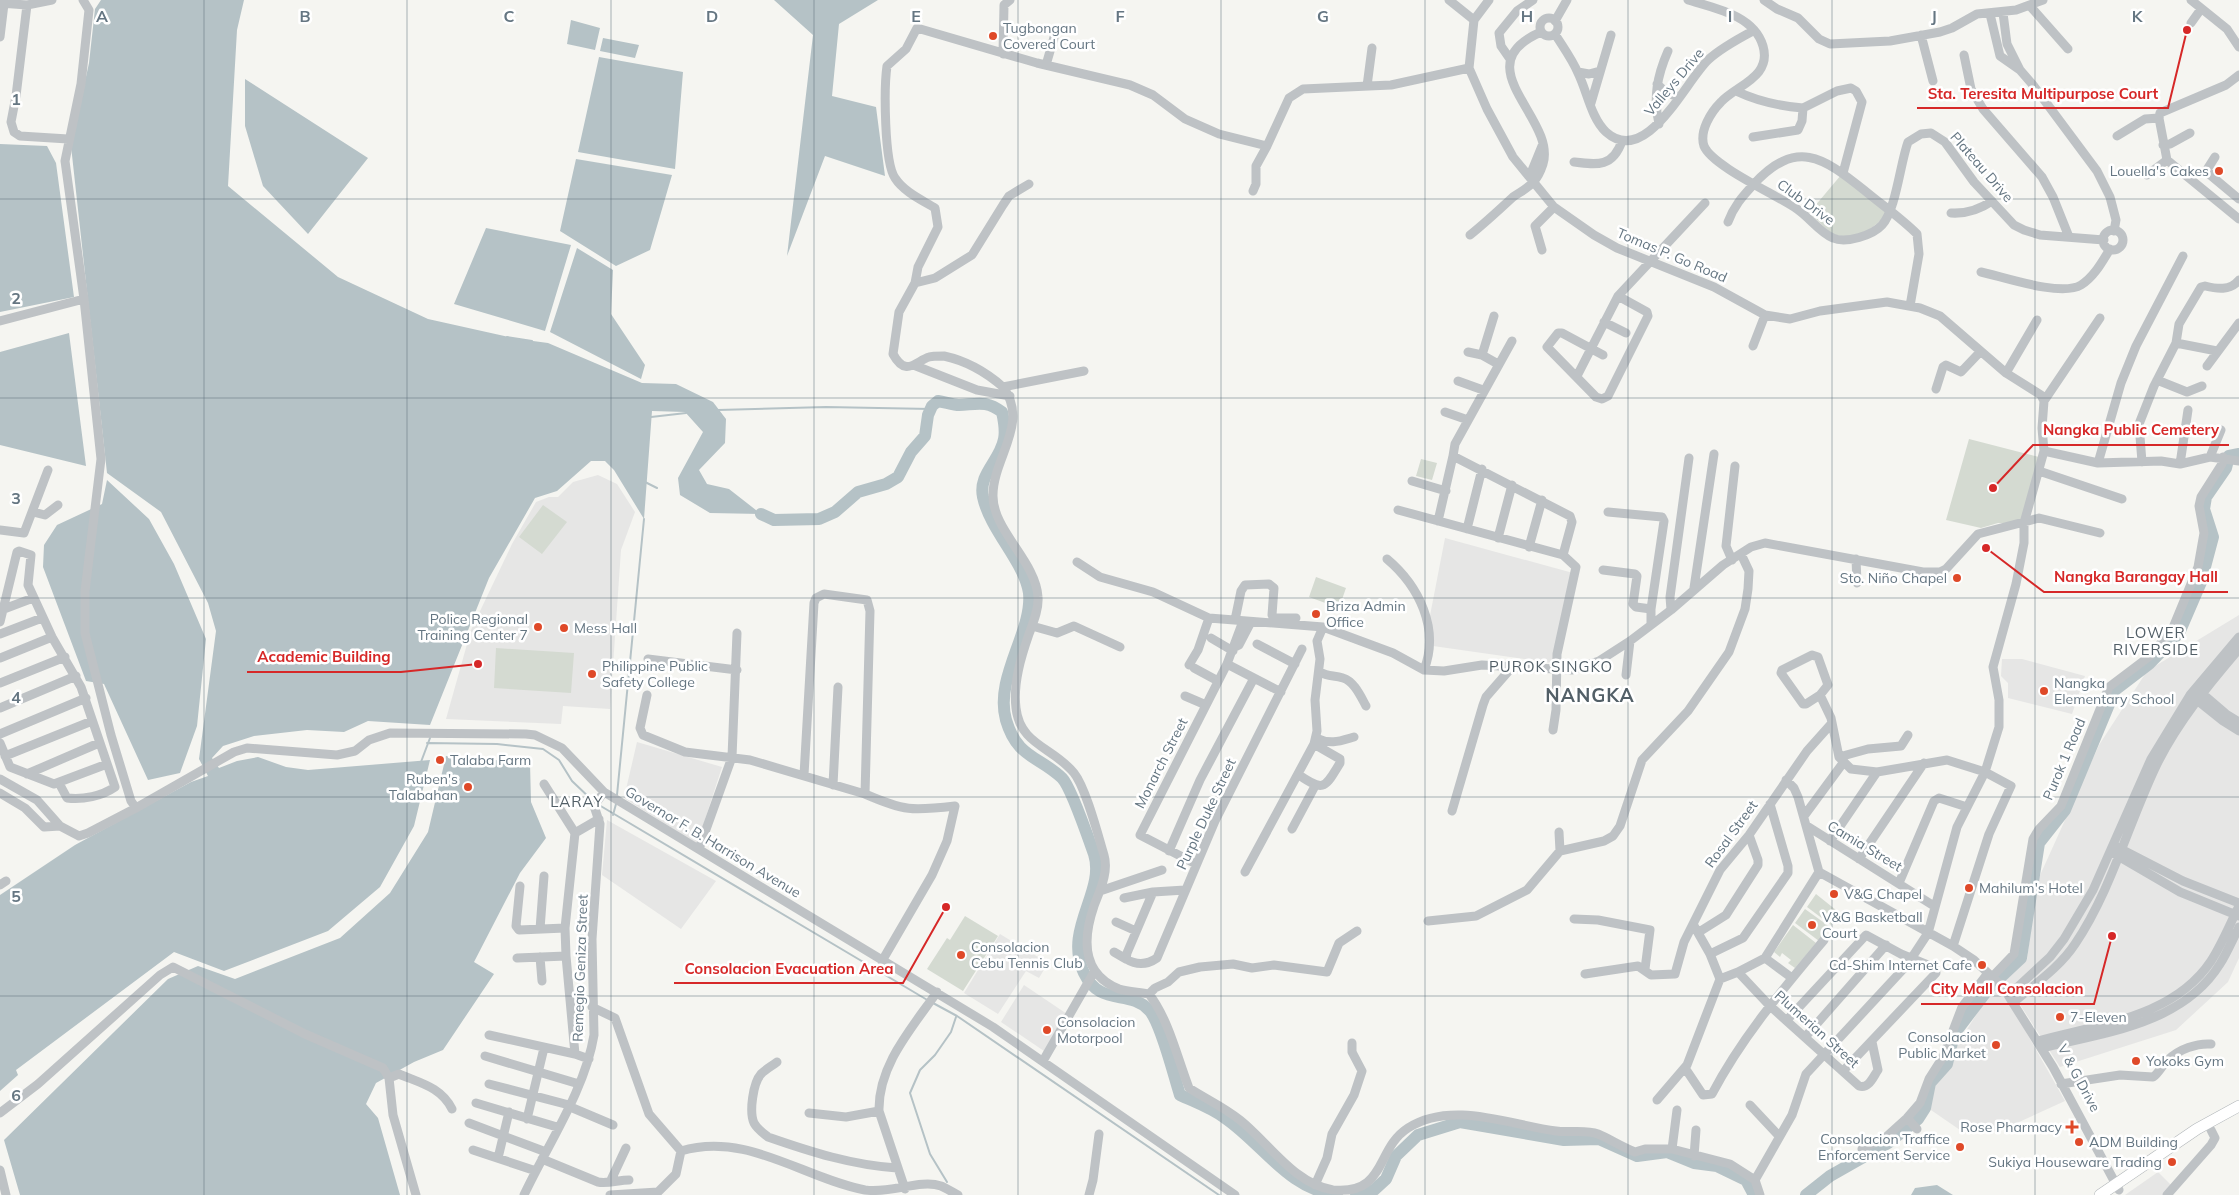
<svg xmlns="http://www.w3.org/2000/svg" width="2239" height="1195" font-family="Mulish,sans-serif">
<rect width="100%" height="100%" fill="#f5f5f1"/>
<!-- built -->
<path fill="#e6e6e5" d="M598,475l19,9 18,28 -14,38 -11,159 -47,-3 -2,18 -115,-5 25,-89 41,-86 24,-42 13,-5h9l15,-15z
M1445,538l128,35 -21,90 -119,-17 -5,-20z
M2239,615v343l-11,24 -52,48 -116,37 -55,-86 22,-21 10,-78 62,-137 48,-74z
M2002,659h20l63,17 -13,38 -64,-16v-15l-7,-7z
M637,742l85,25 -25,77 -73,-46z
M607,820l109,61 -35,48 -79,-54z
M1000,934l48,29 -9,15 -13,-7 -28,43 -34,-21z
M1024,985l43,29 -23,37 -43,-29z
M1995,985l21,29 49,87 -68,31 -23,-5 -14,3 -32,-22 9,-31z
M2158,1172l16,16 -7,7h-42z"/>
<!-- green -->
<path fill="#d4dad1" d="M1841,175l45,36c-6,17 -33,29 -50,24 -9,-3 -19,-16 -27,-22z
M1969,439l70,18 -17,63 -6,3h-18l-17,5 -35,-8z
M1421,459l16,4 -5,17 -16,-4z
M543,505l24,17 -25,32 -23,-17z
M1316,577l30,11 -7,20 -30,-11z
M496,648l78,5 -3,40 -77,-5z
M1816,894l25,20 -10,11 -24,-18z
M1805,909l25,18 -11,14 -24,-18z
M965,916l33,20 -35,55 -36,-22 20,-31 3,2z
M1793,925l23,18 -21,25 -7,-5 3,-3 -9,-7 -2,4 -6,-5z"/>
<!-- water -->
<path fill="#b5c2c6" d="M101,0h143l-7,30 -9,156 110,91 90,42 90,20 30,4 94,40 34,1 37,18 13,17 -1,24 -26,27 8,14 22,5 32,25 -51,-1 -30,-18 -2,-17 25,-46 -18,-20 -33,-1 -8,108 -30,-49 -9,-9h-14l-34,30 -22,7 -46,80 -59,147 -62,-4 -24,11 -37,-2 -53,6 -31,10 -11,12 7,10 18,-7 21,-4 28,10 22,3 122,-10 -16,66 -34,61 -52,44 -104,40 -50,-19 -158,118 2,5 -18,16v-196l75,-50 116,-63 17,-6 -9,-17 17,-128 -8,-28 -47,-91 -54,-39 -36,-327 18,-83 6,-54z
M774,0h104l-39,24 -7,72 44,11 9,69 -60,-20 -38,100 26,-221z
M571,20l29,8 -5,22 -28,-6z
M603,38l36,7 -4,13 -35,-7z
M599,57l84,15 -8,97 -97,-17z
M245,79l123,79 -60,76 -45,-48 -18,-60z
M0,144l47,2 9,17 18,134 -74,15z
M576,159l96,16 -22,75 -34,16 -56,-35z
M486,228l85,17 -26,86 -91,-27z
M577,248l36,22 -2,44 34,51 -4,14 -91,-47z
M69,333l17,133 -86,-21v-93z
M107,480l42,39 25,45 32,75 -9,87 -17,47 -32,7 -44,-96 -18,-3 -43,-114 1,-22 13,-20 45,-21z
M446,756l84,7 1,39 15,36 -26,35 -46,89 20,12 -51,76 -29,12 -38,21 -10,21 12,14 22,77h-380l-16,-55 164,-161 30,-13 37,13 105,-41 50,-45 38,-61z
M1937,1185l16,10h-42l4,-7z"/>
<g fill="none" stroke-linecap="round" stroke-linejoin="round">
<!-- stream -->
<path stroke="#b5c2c6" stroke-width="2" d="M507,337l25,4
M718,410l108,-3 105,2
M651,417l35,-4
M645,482l12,6
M427,743l70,1 46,5 16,11 13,21 21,20
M421,762l9,-24
M617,795l27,-276
M599,805l330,196
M613,815l3,-11
M933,1003l24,13 262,179
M947,1182l-17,-28 -20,-61 10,-23 15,-15 16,-23 5,-15"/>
<!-- river -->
<path stroke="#b5c2c6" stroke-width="12" d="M761,514l13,6 45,-1 16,-7 23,-20 28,-8 12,-7 13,-25 14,-16 3,-21 4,-9 6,-5c7,1 15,4 21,4 19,-1 27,-5 43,7 2,9 4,18 2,27 -4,22 -26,35 -21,58 7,33 42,66 46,96 4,38 -35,85 -23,127 11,38 33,36 56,58 9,9 27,62 32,76 12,38 -31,75 -10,119 16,34 45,16 65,37 12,12 25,67 31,85 15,7 32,13 45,23 38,26 63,71 112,77
M1356,1195l18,-5 12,-11 10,-23 22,-21 42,-13 104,18 35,-1 38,17 30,-4 27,11 23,3 29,14 8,15
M1806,1195l24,-19 58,-33 30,-24 7,-11 5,-25 17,-19 7,-30 35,-46 32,-30 18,-115 26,-33 50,-120 34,-26 30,-31 22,-51 12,-45 -9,-28 2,-12 20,-29 3,-12 10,-2"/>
<!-- major casing -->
<g stroke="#b1b6b9" stroke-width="12">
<path id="major" d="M2100,1195l97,-66 42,-23"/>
</g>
<!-- minor -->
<path stroke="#bec2c5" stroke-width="9" d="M83,0l6,10 -8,74 -16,77 19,138 17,160 -16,132v42l26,102 20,66 5,7
M1449,0l25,20
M1489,0l-15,20 -5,48 18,41 26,48 41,50 40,28 23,13 97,39 51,28 25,4 30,-8 67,-9 33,6 20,8 66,57 35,22 3,6 -2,27 2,23 -20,72v20l-8,41 -23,83 6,33v27l-14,45 -28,55 -29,106 -21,32 -101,109 -14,41 -37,65
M1688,0c26,8 66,15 75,46 9,31 -26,39 -42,56 -10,10 -22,29 -17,44 8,20 73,49 93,63 12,8 23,24 36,29 13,6 40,-3 49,-13 14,-15 18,-61 26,-83l13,-8 10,-1 14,9 29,40 40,43 10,5 16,5 64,5
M1764,0l13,9 21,9 21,21 11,5 60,-3 50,-9 12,-4 25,-14 39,-4 27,-10
M2191,0l36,29 12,18
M0,3l27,2 25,-5
M27,5l-11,91 -5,26 3,10 6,4 48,3
M2030,6l38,43
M2003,13l4,31 13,26
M1990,14l10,42 20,14 13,15 64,86 13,26 6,23 -2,11
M1540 27a9 9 0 1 1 18 0a9 9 0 1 1-18 0Z
M1555,21l12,-21
M2191,23l10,-14
M1555,34c8,13 17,25 23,39 9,18 13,45 28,59 40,36 79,-50 102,-72 13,-12 30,-21 45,-29
M1921,35l12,46
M0,37l4,-33
M1003,54l1,-49 6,-5
M1964,55l7,34 12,20 59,68 11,20 16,40
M1510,59l-9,-13 -2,-13 18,-22 16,-11
M1046,65l9,-31
M1578,72l11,2 11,-3
M1657,84l9,8 12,5
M1367,86l5,-38
M1736,91c23,11 43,15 67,17
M1591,103l20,-68
M2159,118l8,42 72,59
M2159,118l1,-5 66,-28 13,-10
M1659,124c-6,-26 -2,-48 9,-73
M2117,136l28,-17 14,-1
M1753,137l45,-7 4,-9 1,-13 34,-17 14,-3 5,3 6,11 -19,71
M2163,145l7,-1 20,-11
M2215,157l-7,11 1,6 30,25
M1574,162c24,3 39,5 48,-21
M1531,173l11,-27
M2147,175l20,-15
M1253,191l3,-7v-18l11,-20
M1951,213c16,1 28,-3 41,-12
M1728,222c6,-16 14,-25 25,-37 43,-47 70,-28 111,5 18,15 37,28 53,44l2,20 -9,52
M2103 240a10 10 0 1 1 20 0a10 10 0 1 1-20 0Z
M1470,235c15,-12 29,-25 43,-38 7,-5 16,-9 21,-16 4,-4 7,-11 9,-17 14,-46 -80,-98 -2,-132
M1542,250l-7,-24 19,-19
M1981,272c23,5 80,25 100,13 13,-8 21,-23 29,-36
M915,283l20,-5 37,-23 31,-50 6,-9 20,-12
M1494,316l-12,39 16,9
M0,321l84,-22
M1604,322l22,11
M1512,341l-57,103 -2,12 117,60 2,6 -9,33
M2176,343l41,8
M1753,346l12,-31
M1468,352l14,3
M1603,355l-41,-22h-4l-11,14 49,50 6,2 6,-3 40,-80 -1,-4 -29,-16
M916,366l61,24 33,6
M2207,366l32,-43
M1084,371l-81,16c27,36 -10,71 -10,108 -1,35 43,66 45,102 1,12 -5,26 -9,37 -8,23 -16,49 -13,74 4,37 37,39 58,65 12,15 24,62 30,82 5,17 -4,35 -10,51 -11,32 -13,68 25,83 9,3 20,3 30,5 20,26 28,63 40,94 17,11 35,19 51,32 29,23 54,64 93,70 54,5 42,-41 75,-62 44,-28 102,-3 148,3 13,2 29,-2 42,3 12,5 24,13 37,18l10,-3h27l58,15 25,16
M2006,373l31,-53
M1577,376l41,-80 87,-93
M2157,380l30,12 15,-6
M1458,381l25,9
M1003,387c-17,-15 -36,-26 -59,-31 -4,0 -12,0 -15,1 -13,4 -23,21 -36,-3l6,-42 16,-29 3,-16 20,-40 -3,-19c-13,-8 -31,-16 -40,-30 -11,-16 -11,-91 -8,-112l19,-17 11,-21 120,35 93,22 23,10 32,24 34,15 48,12 22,-48 14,-9 88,-4 78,-17
M1936,389l7,-22 3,-2 15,7 19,-20
M2044,401l56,-83
M1445,412l23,8
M2044,451l54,12 63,-2 19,3 30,-7 29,4
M2210,457l11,-27
M2142,462l-3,-38 15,-38 22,-43 3,-19 22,-37 4,-1c12,3 25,5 34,-6
M2098,463l23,-80 15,-37 47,-90
M2180,464l8,-54
M2039,471l83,28
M1412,481l34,10
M1398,510l165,45 13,12 -19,87 -1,56 -3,20
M33,512l12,3 13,-10
M1608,512l54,5 2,4 -13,88v16
M1438,521l15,-65
M1467,529l15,-60
M0,530l24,3 24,-63
M1498,538l14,-53
M1529,547l13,-47
M1387,559c32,27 53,70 37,111
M1856,559l1,24
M1732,560l-6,-14 9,-80
M1077,562l23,15 53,15 56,26 114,9 70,26 31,17 20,1 38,-6 90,5 27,-9 31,-20 41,-31 52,-45 28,-18 14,-4 158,29h17l6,-3 32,-35 61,-16 61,15
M1603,570l32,4 2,2 -4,28 3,3 15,2
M1694,588l20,-134
M4,609l29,-11
M1671,610l-1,-13 19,-139
M1235,620l6,-29 4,-6 24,-1 5,4 -2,27 2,3h22
M0,622l17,-70 2,-1 12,4 -3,30 24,52 29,50 34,100c-13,9 -32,13 -48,11l-8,-15
M1032,626l25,7 17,-7 46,21
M0,634l42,-16
M1211,638l22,13
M1257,644l38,20
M1235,647l4,-2 12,-23
M1812,655l6,2 10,28 -8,10 -14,9h-3l-22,-31 1,-3z
M0,658l52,-21
M648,659l89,11
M1227,664l54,28
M1189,665l9,-15 11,-32
M1194,668l24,13
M1320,672c8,5 14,3 23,6 11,3 18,19 23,28
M1626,675l4,-34
M0,683l65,-26
M2198,690l28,24 13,8
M647,695l-7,33 3,7 42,17 65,8 115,34 5,-183 -3,-11 -43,-6 -8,4 -2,5 -10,172
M1820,695l11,23 8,39 12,12 26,3 70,-12 38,12 26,14 -22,48 -36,112
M1185,696l21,9
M2193,697l30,24 16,10
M0,708l76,-32
M0,734l86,-36
M1316,738c15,7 24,3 38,-1
M0,743l10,24 44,17 53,-20
M1314,744l3,-13 -2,-31 5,-41 -3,-18 6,-14
M5,756l87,-35
M1839,757l29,-8 33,-3 7,-11
M27,774l72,-31
M0,779l37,21 23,26 19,10 9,-3 48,-25 98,-56 13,-4 90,7 18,-4 14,-11 21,-7 136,1 9,1 27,13 42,44 389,235 242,168
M544,784l31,49 -10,95 1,28 9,98
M833,785l5,-98
M0,793l25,15 19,19 16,-1
M865,794c39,17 47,17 90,12l-8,35 -15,34 -50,86
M1452,811l31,-106 3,-8 27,-31
M1804,816l39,-53
M1807,826l127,80
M1292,829l23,-43
M1559,832l1,19
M575,833l24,-14
M1830,841l47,-69
M2117,847l66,34 56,22
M699,849l33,-92 5,-124
M1169,851l31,-71 54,-102
M2113,853l67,39 59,24
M1859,859l65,-96
M1196,864l-56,-29 87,-171 16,-43
M1245,872l69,-128 26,15v4c-15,24 -15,30 -41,12
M1819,872l134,74 21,14 29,27 50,80 66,123
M1899,883l35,-82 5,-3 28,9
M0,885l6,-4
M520,886l-4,40 3,4 46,-2
M1100,891l62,-21
M1153,892l-26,61 -1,6c10,6 21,6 31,-1l58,-137 87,-172
M1124,898l29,-6 32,-2
M1574,919l24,1 52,10 -5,39
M1428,921l48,-5 51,-26 33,-39 44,-10 9,-5 7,-10 22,-66 46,-49 41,-59 16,-43 3,-20 1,-18 -8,-17
M1116,922l20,9
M540,929l4,-53
M1699,932l27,-17 32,-50v-5l-9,-25
M1114,952l12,7
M1710,954l33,-16 45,-65v-7l-18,-62
M540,957l2,24
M517,958l49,-2
M1765,958l27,20
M1738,972l31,33 90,81c10,3 14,-9 19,-16l-6,-28
M1585,974l53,-8 13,9 24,-1 9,-32 36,-72 29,-35 58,-84 25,-28
M1992,977l22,-23 19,-115 6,-10 22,-23 48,-119 41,-31 22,-26 26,-63 6,-34 -5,-27 2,-9 21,-33 1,-7
M1720,979l18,-7 27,-14 54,-86 -21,-75 -4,-9 -8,-8
M1149,994l6,-6 13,-6 11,-10 21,-5 33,-3 19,4 22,-3 53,7 12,-29 18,-12
M2009,995l41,-38 14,-18 29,-49 58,-131 39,-64 49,-58
M2014,1002c21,-18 46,-35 61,-58 36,-53 54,-122 82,-180 21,-42 52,-80 82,-115
M592,1007l23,11 34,96 32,37 -5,23 -18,18 -48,3
M1787,1020l79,-85 35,19 34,14 1,5 -93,98
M489,1035l86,19 14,5
M1806,1036l80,-91
M2038,1041c60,-17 135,-23 173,-80 11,-17 19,-37 28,-55
M2042,1048c62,-15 141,-24 178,-84 7,-11 13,-25 19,-37
M485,1056l94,28
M1043,1061l51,-89
M777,1062c-5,4 -11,7 -16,12 -8,9 -12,38 -7,49 3,6 9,10 14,14 43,15 84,28 129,31
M1685,1068l18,27 9,-1c30,-57 71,-105 112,-154
M389,1078l10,-4c21,9 42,13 53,35
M489,1084l80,21
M2061,1084l59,-9 33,2c6,-4 9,-12 15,-17 11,-11 29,-17 43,-16
M1657,1100l30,-35 33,-86 -10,-25 -17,-30
M476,1103l81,24
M1750,1105l29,31
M568,1106l45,19
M0,1113l38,-29 122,-109 13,-8 132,67 78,34 6,10 4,37 23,80
M809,1113l37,4 33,-6
M1907,1118l10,11
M527,1119l17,-71
M469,1123l77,29
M1672,1149l5,-39
M1862,1149l24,-12 21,-19 13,-15 9,-24 14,-22 19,-50 26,-34
M473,1150l63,21
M681,1151c65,-20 122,27 184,39 25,4 55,-11 76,-4 5,2 11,6 17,9
M1694,1156l2,-26
M498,1158l11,-46
M542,1159l56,23c9,2 21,-2 31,-2
M0,1170l6,25
M611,1180l15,-32
M1755,1180l5,15
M1315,1185l12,-27 5,-24 22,-39 8,-24 -10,-19v-9
M905,1189l-26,-78c-1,-46 33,-83 58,-119
M524,1195c24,-51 61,-105 70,-160l-2,-96 8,-115 -6,-18 10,-14
M1089,1195l4,-15 6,-46
M2167,1195l44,-50 4,-7 -4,-8"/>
<!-- major -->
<use href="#major" stroke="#fff" stroke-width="11"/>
</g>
<!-- grid -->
<path fill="none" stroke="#657682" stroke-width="1" stroke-opacity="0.55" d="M204,0v1195M407,0v1195M611,0v1195M814,0v1195M1018,0v1195M1221,0v1195M1425,0v1195M1628,0v1195M1832,0v1195M2035,0v1195M0,199h2239M0,398h2239M0,598h2239M0,797h2239M0,996h2239"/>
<!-- markers -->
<g fill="#df4928" stroke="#fff" stroke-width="2">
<circle cx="993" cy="36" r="5"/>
<circle cx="2219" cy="171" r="5"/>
<circle cx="1957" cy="578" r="5"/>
<circle cx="1316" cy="614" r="5"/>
<circle cx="538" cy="627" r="5"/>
<circle cx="564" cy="628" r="5"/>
<circle cx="592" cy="674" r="5"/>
<circle cx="2044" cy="691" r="5"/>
<circle cx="440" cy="760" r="5"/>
<circle cx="468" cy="787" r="5"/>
<circle cx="1969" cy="888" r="5"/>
<circle cx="1834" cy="894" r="5"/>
<circle cx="1812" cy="925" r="5"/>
<circle cx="961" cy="955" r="5"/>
<circle cx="1982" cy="965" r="5"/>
<circle cx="2060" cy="1017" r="5"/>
<circle cx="1047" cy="1030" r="5"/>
<circle cx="1996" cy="1045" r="5"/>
<circle cx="2136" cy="1061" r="5"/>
<path d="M2069.5 1119.5h5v5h5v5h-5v5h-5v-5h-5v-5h5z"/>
<circle cx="2079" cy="1142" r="5"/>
<circle cx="1960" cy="1147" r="5"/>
<circle cx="2172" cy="1162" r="5"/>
</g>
<g text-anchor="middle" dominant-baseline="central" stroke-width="5" stroke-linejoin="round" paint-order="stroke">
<!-- poi labels -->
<g font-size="14" fill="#657682" stroke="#fff" text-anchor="start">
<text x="1003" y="28">Tugbongan<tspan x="1003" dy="16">Covered Court</tspan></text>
<text x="2209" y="171" text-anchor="end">Louella's Cakes</text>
<text x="1947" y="578" text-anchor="end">Sto. Niño Chapel</text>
<text x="1326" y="606">Briza Admin<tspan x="1326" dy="16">Office</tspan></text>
<text x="528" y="619" text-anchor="end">Police Regional<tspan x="528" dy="16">Training Center 7</tspan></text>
<text x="574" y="628">Mess Hall</text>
<text x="602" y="666">Philippine Public<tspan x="602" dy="16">Safety College</tspan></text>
<text x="2054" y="683">Nangka<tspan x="2054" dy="16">Elementary School</tspan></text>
<text x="450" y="760">Talaba Farm</text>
<text x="458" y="779" text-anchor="end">Ruben's<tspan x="458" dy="16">Talabahan</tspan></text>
<text x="1979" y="888">Mahilum's Hotel</text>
<text x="1844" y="894">V&amp;G Chapel</text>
<text x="1822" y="917">V&amp;G Basketball<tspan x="1822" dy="16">Court</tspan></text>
<text x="971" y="947">Consolacion<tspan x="971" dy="16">Cebu Tennis Club</tspan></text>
<text x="1972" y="965" text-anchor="end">Cd-Shim Internet Cafe</text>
<text x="2070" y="1017">7-Eleven</text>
<text x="1057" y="1022">Consolacion<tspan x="1057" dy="16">Motorpool</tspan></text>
<text x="1986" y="1037" text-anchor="end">Consolacion<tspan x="1986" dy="16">Public Market</tspan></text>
<text x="2146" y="1061">Yokoks Gym</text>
<text x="2062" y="1127" text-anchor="end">Rose Pharmacy</text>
<text x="1950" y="1139" text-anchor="end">Consolacion Traffice<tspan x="1950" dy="16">Enforcement Service</tspan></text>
<text x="2089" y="1142">ADM Building</text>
<text x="2162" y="1162" text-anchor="end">Sukiya Houseware Trading</text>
</g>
<!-- street labels -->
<g font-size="14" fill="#657682" stroke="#fff">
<text transform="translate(1674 82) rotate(-50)">Valleys Drive</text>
<text transform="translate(1982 167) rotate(49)">Plateau Drive</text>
<text transform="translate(1806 202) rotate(36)">Club Drive</text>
<text transform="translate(1672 255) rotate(23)">Tomas P. Go Road</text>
<text transform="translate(2064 759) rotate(-67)">Purok 1 Road</text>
<text transform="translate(1161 763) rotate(-63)">Monarch Street</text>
<text transform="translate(1206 814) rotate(-65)">Purple Duke Street</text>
<text transform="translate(1731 834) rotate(-54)">Rosal Street</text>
<text transform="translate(713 842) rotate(31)">Governor F. B. Harrison Avenue</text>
<text transform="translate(1865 846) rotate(31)">Camia Street</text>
<text transform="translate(580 968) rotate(-88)">Remegio Geniza Street</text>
<text transform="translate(1817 1029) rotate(42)">Plumerian Street</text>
<text transform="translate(2079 1078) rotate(62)">V &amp; G Drive</text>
</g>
<!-- neighbourhood labels -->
<g font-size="15" letter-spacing="1" fill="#525f67" stroke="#fff">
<text x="2156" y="632">LOWER<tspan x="2156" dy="17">RIVERSIDE</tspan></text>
<text x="1551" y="666">PUROK SINGKO</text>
<text x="577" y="801">LARAY</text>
</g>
<!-- district labels -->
<g font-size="19" font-weight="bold" letter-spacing="1" fill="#525f67" stroke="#fff">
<text x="1590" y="695">NANGKA</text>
</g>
</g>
<g font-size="16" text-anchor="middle" font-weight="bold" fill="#657682" stroke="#fff" stroke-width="5" stroke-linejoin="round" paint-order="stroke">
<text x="102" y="22">A</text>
<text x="305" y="22">B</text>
<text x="509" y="22">C</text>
<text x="712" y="22">D</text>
<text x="916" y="22">E</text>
<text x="1120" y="22">F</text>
<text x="1323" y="22">G</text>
<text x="1527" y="22">H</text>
<text x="1730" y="22">I</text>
<text x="1934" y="22">J</text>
<text x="2137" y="22">K</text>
<text x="16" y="105">1</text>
<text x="16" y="304">2</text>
<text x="16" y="504">3</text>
<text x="16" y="703">4</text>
<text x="16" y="902">5</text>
<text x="16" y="1101">6</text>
</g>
<!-- callouts -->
<path fill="none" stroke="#d62828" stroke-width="2" d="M2187 30L2168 108H1917M1993 488L2033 445H2229M1986 548L2044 592H2228M478 664L401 672H247M946 907L903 983H674M2112 936L2094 1004H1921"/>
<g fill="#d62828" stroke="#fff" stroke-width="2">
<circle cx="2187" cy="30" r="5"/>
<circle cx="1993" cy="488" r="5"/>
<circle cx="1986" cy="548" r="5"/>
<circle cx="478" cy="664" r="5"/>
<circle cx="946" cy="907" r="5"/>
<circle cx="2112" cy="936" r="5"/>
</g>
<g font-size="15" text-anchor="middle" font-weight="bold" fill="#d62828" stroke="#fff" stroke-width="5" stroke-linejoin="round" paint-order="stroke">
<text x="2043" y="99">Sta. Teresita Multipurpose Court</text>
<text x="2131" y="435">Nangka Public Cemetery</text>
<text x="2136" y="582">Nangka Barangay Hall</text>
<text x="324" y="662">Academic Building</text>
<text x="789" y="974">Consolacion Evacuation Area</text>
<text x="2007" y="994">City Mall Consolacion</text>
</g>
</svg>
